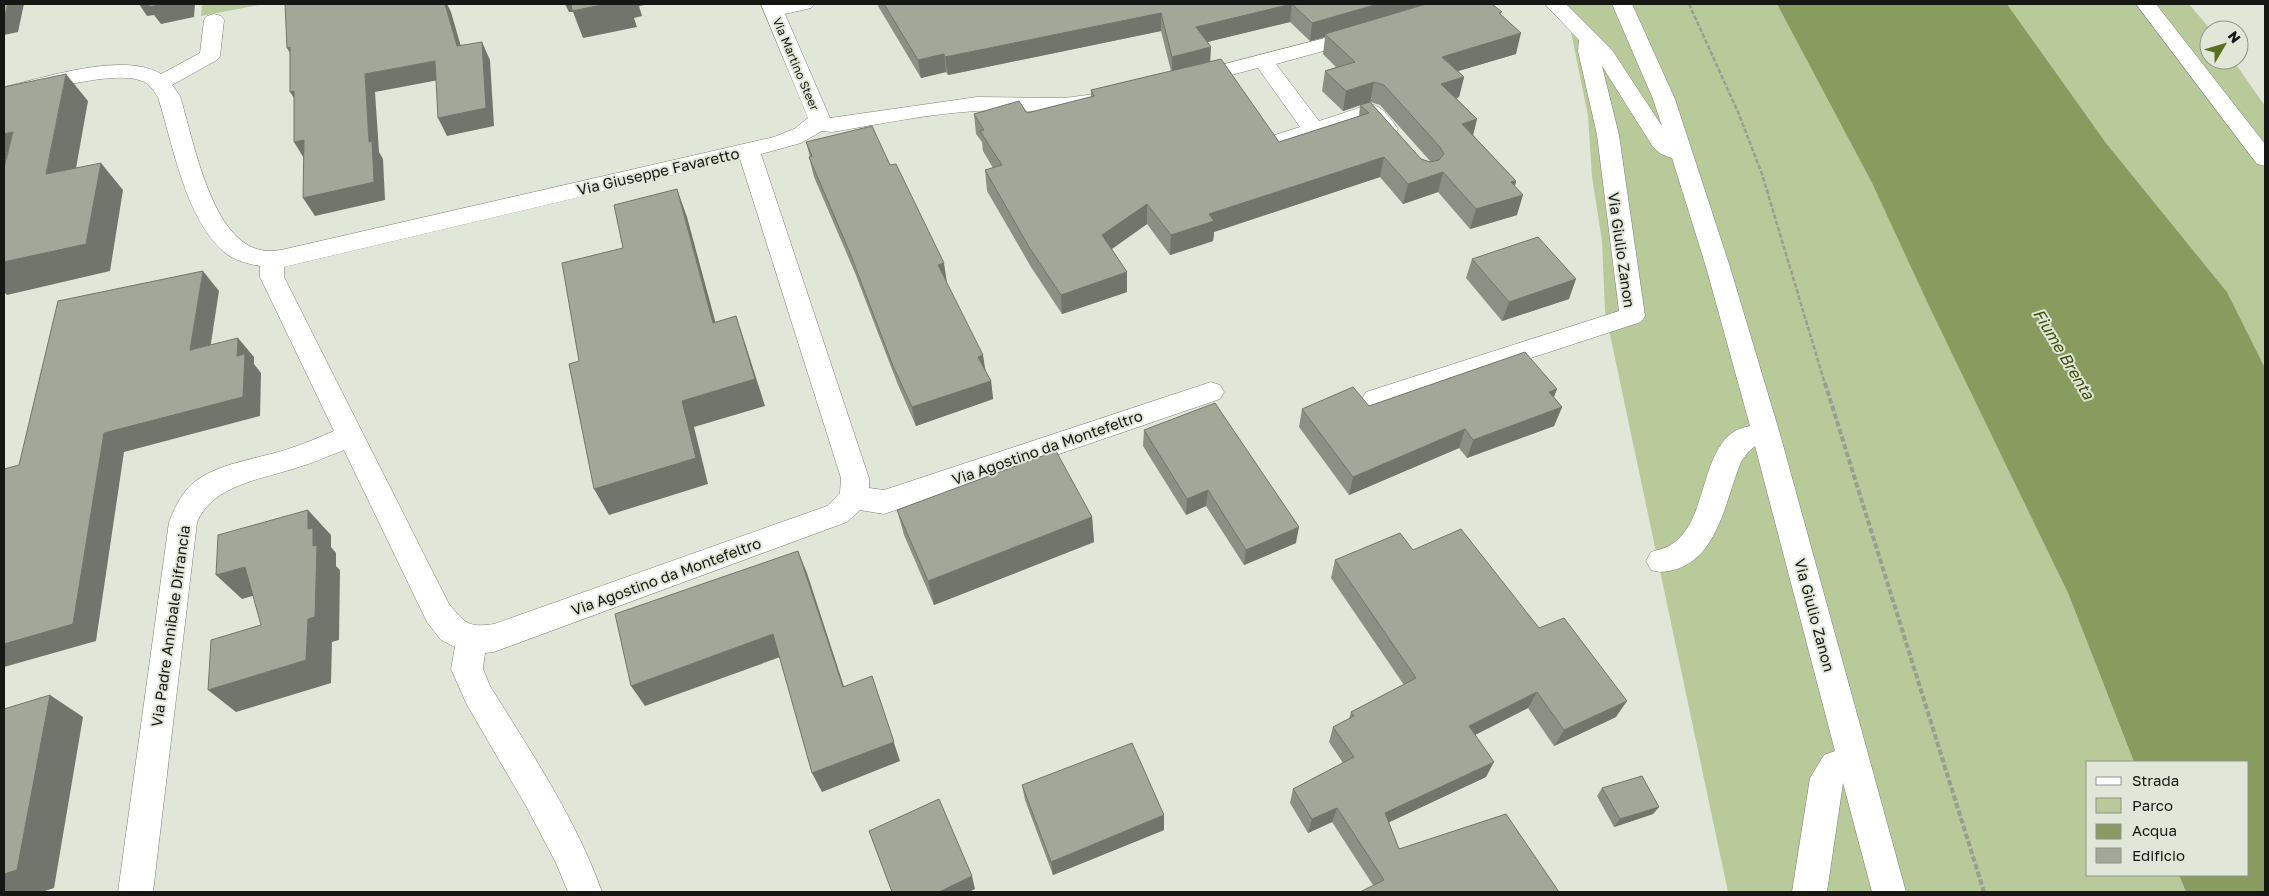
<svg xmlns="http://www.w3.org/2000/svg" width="2269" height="896" font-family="'Golos Text',sans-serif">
<rect width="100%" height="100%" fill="#e1e7d8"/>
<!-- green -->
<path fill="#b9ca9a" d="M202,4h62l-63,12z
M1557,4h220l95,179 196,410 66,169h-46v113h91l7,17h-458l-123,-581 -3,-70 -10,-64 -4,-61 -17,-84z
M2007,4h182l22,26h-2v30h24l32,46v262l-38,-76 -121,-149z"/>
<!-- water -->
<path fill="#889c60" d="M1777,4h230l99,139 121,149 38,76v524h-79l-7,-17h69v-113h-114l-66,-169 -138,-285 -58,-125z"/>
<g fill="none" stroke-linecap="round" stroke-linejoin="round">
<!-- minor casing -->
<g stroke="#797e71" stroke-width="1">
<path id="minor" d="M761,4h53l-3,4 -26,6 45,104 147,-21 87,1 31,-4 8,2 3,5 -3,5c-42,10 -84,2 -127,5 -48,3 -96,13 -144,21l-10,-1 -21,12 -40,11 108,324v10l15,2 327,-108 9,3 4,7 -4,7 -336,115 -24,-4 -13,12 -353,130 -9,1 -2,16 7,17c41,66 86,133 112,206h-34l-12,-29 -30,-57 -59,-101 -16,-36 4,-22 -14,-7 -14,-18 -83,-172c-16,6 -31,13 -48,18 -34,11 -83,17 -99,54l-44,370h-35l51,-370c6,-15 12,-28 24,-39 26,-21 67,-24 98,-35 15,-5 29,-11 43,-17l-74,-154v-11c-12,-2 -27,-6 -36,-14 -39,-34 -51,-107 -66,-155 -4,-6 -9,-14 -16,-16 -28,-12 -107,12 -138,19v-13c40,-9 120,-36 157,-13l39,-21 4,-33 3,-4 7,-2 7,2 3,4 -4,36 -3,4 -45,25 8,11c13,42 30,139 77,153 8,3 16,2 24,1l493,-113 20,-8 14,-11zM740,159l101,319 -1,15 -13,13 -333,118c-26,4 -29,-1 -45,-20l-165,-327v-10z
M1545,4h21l46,46 50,76 -9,-27 -41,-95h20l43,95 55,168 50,167 126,458h-34l-29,-109 -16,109h-35l18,-114 14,-23 11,-4 -80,-305 -7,6 -7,10c-15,36 -22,93 -64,107 -11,3 -16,4 -26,1l-5,-9 5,-9c5,-2 13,-3 18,-6 38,-21 30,-88 63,-113 5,-4 12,-6 18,-7l-44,-159 -34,-109 -11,-4 -8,-7 -51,-81 17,69 26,181 -4,6 -266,87 -9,-3 -4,-7 4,-7 253,-81 -22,-176 -19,-84 1,-11z
M2136,4h20l109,140v22l-8,-2z
M1360,29l7,2 3,4 -3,4 -91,25 43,57 52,-17c12,3 20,15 27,25l-3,5c-15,4 -19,-4 -28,-14l-91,29 -8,-2 -3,-5 3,-5 32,-10 -42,-59 -65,17 -7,-1 -4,-5 4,-5z"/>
</g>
<!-- path-far1 -->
<path stroke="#999d92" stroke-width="2.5" stroke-dasharray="4.5 2" stroke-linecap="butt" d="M1689,4l49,108 24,62 63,210"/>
<!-- path -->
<path stroke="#999d92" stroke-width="4" stroke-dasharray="5.5 2.5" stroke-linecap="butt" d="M1825,383l159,509"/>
<!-- minor -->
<use href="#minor" fill="#fff" fill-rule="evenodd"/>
</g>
<!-- wall -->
<path fill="#8b9084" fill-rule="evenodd" d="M878,4h614l9,10 15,40 -58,17 6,6 -5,20 -3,1 21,21 -4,16 43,46 -1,5 2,29 -47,14 -32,-37 -35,12 -23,-27 -166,55 -1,9 -43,14 -23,-31 -35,25 15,23v20l-65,22 -31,-47 -44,-76 -2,-21 8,-2 -10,-17 -1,-9 -6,-8 -2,-20 53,-1 64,-16v-7l80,-19 -10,-40 -213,44 -2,-3 -25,6 -43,-72zM1290,22l20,19 15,-4 -2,17 13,13 -11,4 -3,20 21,20 17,-6 -1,11 -80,26 -69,-80 -3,-20zM1370,102l10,3 51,57 -10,-3z
M806,142l141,141 38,86 6,12 2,18 -77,27 -18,-41 -43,-112 -41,-96 -5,-20h1z
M1472,259l97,40 -67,22 -36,-43z
M1557,389l-3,8 8,10 -8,19 -87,32 -8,-10 -110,47 -50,-68 3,-18 67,-3z
M1144,430l152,113 -52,22 -38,-59 -20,9 -43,-69z
M897,510l195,7 2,25 -160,63 -30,-70z
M1413,550l126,78 77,89 -62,29 -26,-38 -53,27 11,42 -97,45 10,27 153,34 -179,2 -41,-63 -24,11 -18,-30 3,-14 50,-26 -14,-21 4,-15 16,-8 2,-7 53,-27 -73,-107 4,-18z
M1022,785l142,45 -111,45 -28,-75z
M1602,788l57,19 -6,7 -39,13 -17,-31z"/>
<!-- shaded-wall -->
<path fill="#71756b" d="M8,4h16l-6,28 -14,3v-18z
M139,4h56l-1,13 -33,7 -7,-9 -7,1z
M445,4h2l4,8 15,52 -9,-18z
M565,4h85l-11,2 3,10 -8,2 3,9 -54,11 -10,-26h-4z
M1292,4l-2,18 -95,23 1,-18z
M1378,4h56l-109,30v3l-15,4 2,-18z
M1161,13v18l-213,44 -3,-18z
M1521,33l-5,21 -78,23 4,-20z
M482,42l8,18 4,66 -47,10 -9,-18z
M290,47l8,19 -11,-18z
M1211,47l-1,19 -38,9v-18z
M944,54l2,18 -25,6 -3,-18z
M435,61l9,18 -69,13 4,60 4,7 2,41 -70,16 -12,-18 66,-56 -4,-68z
M66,74l22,27 -18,101 -24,-28z
M1464,77l-5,20 -22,7 4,-20z
M1374,82l-4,20 -27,9 3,-20z
M294,91l8,19 -12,-18z
M1477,119l-5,20 -10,-15z
M13,132l-9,35v-33z
M304,140l1,20 -11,-18z
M1384,157l-4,20 -166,55 -1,9 -43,14 1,-20 38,-21z
M101,163l22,27 -13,81 -103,24 -3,-3v-30z
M1443,172l-5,20 -35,12 5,-20z
M1516,181l-5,17 12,-3 -6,20 -47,14 6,-20 35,-27z
M677,189l10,28 36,133 -10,-27z
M1147,204v20l-44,31 -1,-20z
M944,263l3,20 -9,-18z
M203,271l16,20 -12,78 -17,-19z
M1127,272v20l-65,22 -1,-19z
M1576,279l-7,20 -67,22 7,-19z
M736,316l9,27 20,63 -71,21 14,57 -99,31 -15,-26 88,-88z
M238,338l16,19v7l7,9 -1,43 -136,36 -28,189 -92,26v-23l100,-211 133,-77z
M983,355l3,19 -8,-17z
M991,381l2,18 -77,27 -4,-19z
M1557,389l-8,19v-16z
M1562,407l-8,19 -87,32 6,-18z
M1465,429l-6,19 -110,47 4,-18z
M1208,490l-2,16 -20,9 1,-16z
M308,510l23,25v12l5,6v13l4,4 -1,70 -7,2 -1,41 -95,29 -28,-22 98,-30z
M1092,517l2,25 -160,63 -6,-24z
M1299,527l-3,16 -52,22 2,-15z
M798,551l9,22 44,135 -8,-21z
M245,567l25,24 -28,8 -26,-24z
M773,634l10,22 -138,50 -14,-20z
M872,676l28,85 -78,31 -10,-19z
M1537,692l-9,16 -67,34 8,-16z
M50,695l33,22 -29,171 -12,4h-38v-18z
M1627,701l-11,16 -62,29 10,-16z
M1494,762l-8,15 -107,50 6,-14z
M1659,807l-6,7 -39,13 6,-8z
M1337,808l-5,14 -24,11 4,-14z
M1164,815v15l-111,45 -2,-13z
M972,876l3,13 -6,3h-30z"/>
<!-- building -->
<path fill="#a2a799" stroke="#71756b" d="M4,4h4l-3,12 -1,1z
M149,4h16l-16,3z
M285,4h160l12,42 25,-4 4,66 -48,10 -3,-57 -70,13 4,68 3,-1 2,41 -71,16 1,-58 -10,2v-51l-4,1v-45l-3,1z
M571,4h36l-35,7z
M884,4h408l-96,23 15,20 -39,10 -11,-44 -216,44 -1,-3 -26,6z
M1292,4h86l-66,19z
M1426,4h66l10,8 -3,1 22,20 -79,24 22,20 -23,7 36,35 -15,5 54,57 -5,1 12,13 -47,14 -33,-37 -35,12 -24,-27 -175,57 5,7 -43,14 -24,-31 -45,31 25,37 -66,23 -32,-48 -44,-77 17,-5 -22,-34 4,-1 -10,-16 45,-13 8,12 67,-17 -3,-6 130,-31 58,83 90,-29 -9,-8 10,-3 51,57 9,3 9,-2 5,-6 -4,-7 -56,-62 -10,-3 -28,9 -21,-20 30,-9 -30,-28z
M66,74l-20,100 55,-11 -15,81 -82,18v-94l9,-36 -9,2v-47z
M872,126l18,39 6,-1 48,99 -6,2 45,90 -5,2 13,24 -79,26 -19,-41 -43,-113 -41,-96 3,-1 -6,-14z
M677,189l36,134 23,-7 19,63 -73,22 14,57 -102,31 -25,-125 10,-3 -17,-98 61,-15 -9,-43z
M1538,237l38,42 -67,23 -37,-43z
M203,271l-13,79 48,-12 -1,18 8,-2 -2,43 -139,36 -31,191 -69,20v-175l15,-4 39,-164z
M1525,352l32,37 -8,3 13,15 -89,33 -8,-11 -112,48 -51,-68 51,-22 16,19z
M1215,403l84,124 -53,23 -38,-60 -21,9 -43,-69z
M1056,451l36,66 -164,64 -31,-71z
M308,510v19l5,-1v18l4,-1 -2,72 -7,2 -2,41 -98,30 3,-50 50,-15 -16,-58 -29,8 2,-40z
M1461,529l78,99 25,-10 63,83 -63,29 -27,-38 -68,34 25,36 -109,51 14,36 107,-35 53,78h-199l24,-12 -47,-72 -25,11 -19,-30 61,-32 -21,-30 21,-11 -3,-4 65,-34 -81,-118 65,-27 13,17z
M798,551l45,136 29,-11 22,66 -82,31 -39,-139 -142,52 -16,-72z
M50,695l-33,175 -13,4v-165z
M1132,743l32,72 -113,47 -29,-77z
M1642,776l17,31 -39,12 -18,-31z
M939,799l33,77 -33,16h-47l-23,-61z"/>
<g text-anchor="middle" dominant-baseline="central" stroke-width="4" stroke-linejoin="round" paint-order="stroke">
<!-- far-street labels -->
<g font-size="12" fill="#151712" stroke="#e1e7d8">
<text transform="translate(796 64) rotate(67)">Via Martino Steer</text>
</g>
<!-- street labels -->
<g font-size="15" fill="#151712" stroke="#e1e7d8">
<text transform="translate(658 171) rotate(-13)">Via Giuseppe Favaretto</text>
<text transform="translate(1622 250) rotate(82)">Via Giulio Zanon</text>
<text transform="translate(1047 447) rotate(-19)">Via Agostino da Montefeltro</text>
<text transform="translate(666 576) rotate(-20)">Via Agostino da Montefeltro</text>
<text transform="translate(1815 615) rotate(75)">Via Giulio Zanon</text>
<text transform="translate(170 626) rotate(-82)">Via Padre Annibale Difrancia</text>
</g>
<!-- water labels -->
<g font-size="16" font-style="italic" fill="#3c4d06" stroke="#e1e7d8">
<text transform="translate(2064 354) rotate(59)">Fiume Brenta</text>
</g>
</g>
<!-- border -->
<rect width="2269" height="896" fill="none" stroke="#151712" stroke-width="10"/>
<!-- legend -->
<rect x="2086" y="761" width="162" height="115" fill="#e1e7d8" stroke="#8f9489"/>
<rect x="2096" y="777" width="25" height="8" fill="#ffffff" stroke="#8f9489"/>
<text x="2132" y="786" font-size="15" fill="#151712">Strada</text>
<rect x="2096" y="798" width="25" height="15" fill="#b9ca9a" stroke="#8f9489"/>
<text x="2132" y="811" font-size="15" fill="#151712">Parco</text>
<rect x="2096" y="824" width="25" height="15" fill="#889c60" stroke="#8f9489"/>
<text x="2132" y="836" font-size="15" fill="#151712">Acqua</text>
<rect x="2096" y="848" width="25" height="15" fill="#a2a799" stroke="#8f9489"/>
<text x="2132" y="861" font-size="15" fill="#151712">Edificio</text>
<!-- north arrow -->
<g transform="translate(2224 45) rotate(52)"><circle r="24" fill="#e1e7d8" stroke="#8f9489"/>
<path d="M0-4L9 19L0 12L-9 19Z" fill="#5a7021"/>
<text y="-8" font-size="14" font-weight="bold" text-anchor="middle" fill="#151712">N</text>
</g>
</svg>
